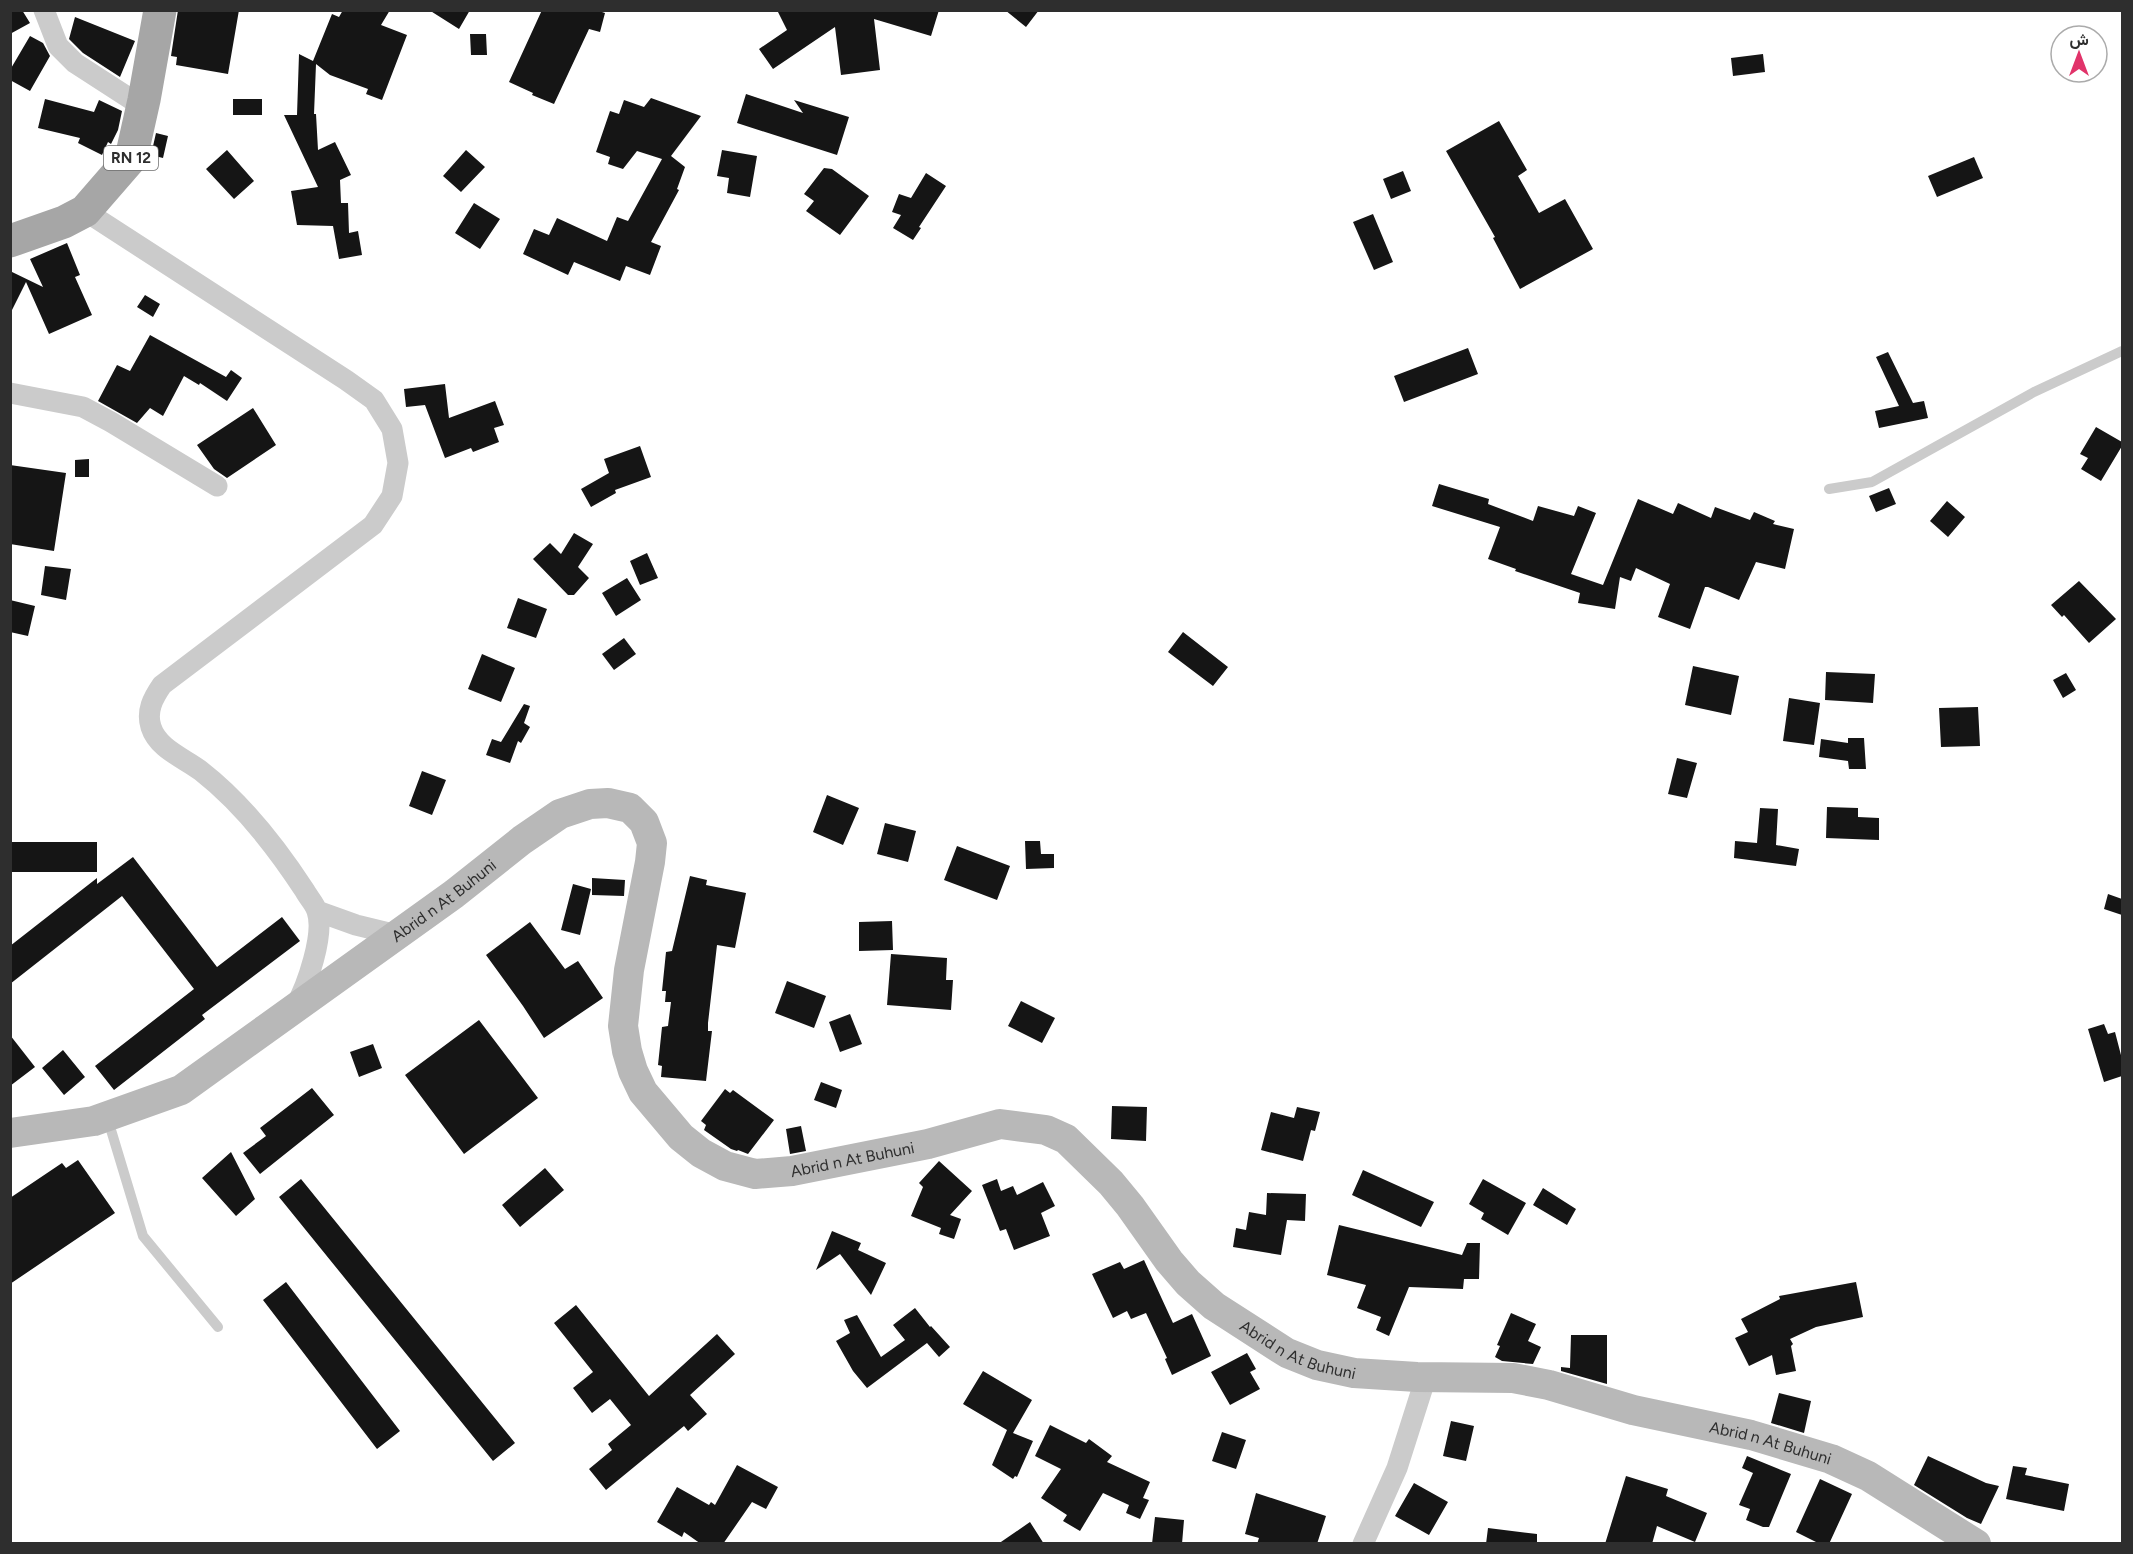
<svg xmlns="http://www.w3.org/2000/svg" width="2133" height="1554" font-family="Figtree,Vazirmatn,sans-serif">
<rect width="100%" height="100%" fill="#fff"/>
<!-- building -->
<path fill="#151515" d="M10,10h12l8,13 -20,11z
M178,10h61l-11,64 -52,-9 1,-8 -6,-1z
M343,10h47l-9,15 26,10 -25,65 -16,-6 2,-5 -38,-14 -14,-11 -2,50h2l2,36 17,-8 16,33 -11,5 1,23h7l1,30 9,-2 4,24 -23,4 -6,-33 -36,-1 -6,-34 27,-4 -34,-72h13l2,-61 14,7 19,-47 7,3z
M429,10h41l-11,19z
M542,10h54l9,3 -5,19 -11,-3 -35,75 -22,-9 1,-2 -24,-11z
M777,10h162l-8,26 -57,-17 6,51 -39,5 -6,-48 -62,42 -14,-20 28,-19z
M1005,10h34l-13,17z
M75,17l60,24 -15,36 -37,-24 -14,-14z
M470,34h16l1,21h-16z
M30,36l13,7 7,13 -20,35 -20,-11v-10z
M1763,54l2,18 -32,4 -2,-18z
M746,94l57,19 -9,-13 55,17 -12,38 -100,-32z
M651,98l50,18 -30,40 14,11 -8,22 2,1 -28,52 10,4 -11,29 -24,-9 -6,15 -46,-19 -6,13 -45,-21 11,-25 15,6 8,-17 50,23 10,-24 11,4 34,-62 -25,-8 -14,18 -15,-5 2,-7 -14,-5 14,-41 9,3 5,-14 20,7z
M45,99l49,13 5,-12 23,11 -4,19 -7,14 -3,-2 -6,13 -24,-12 2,-5 -42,-10z
M233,99h29v16h-29z
M1499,121l28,49 -9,6 21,37 26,-14 28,50 -73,40 -27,-51 2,-1 -49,-86z
M156,133l12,3 -5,22 -12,-3z
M227,150l27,31 -20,18 -28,-30z
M466,150l19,17 -24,25 -18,-16z
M722,150l35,6 -7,41 -23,-4 2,-15 -12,-2z
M1974,157l9,21 -46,19 -9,-21z
M824,168l8,1 37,27 -29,39 -34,-24 8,-10 -10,-7z
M1403,171l8,20 -20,8 -8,-20z
M926,173l20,13 -27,41 2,1 -8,12 -20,-12 8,-13 -9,-3 7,-18 12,4z
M474,203l26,16 -20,30 -25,-16z
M1373,214l20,48 -19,8 -21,-48z
M67,243l13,32 -5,2 17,38 -43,19 -23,-52 -16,32v-43l33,16 -13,-28z
M145,295l15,9 -7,13 -16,-10z
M150,335l76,42 5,-7 11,8 -15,23 -27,-18 -1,2 -15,-9 -21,40 -13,-8 -13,15 -39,-22 19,-36 13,6z
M1468,348l10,26 -74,28 -10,-26z
M1888,352l25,51 11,-2 4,17 -49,10 -4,-17 24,-5 -23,-49z
M445,384l4,34 46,-17 9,24 -10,3 5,14 -26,10 -2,-4 -26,10 -20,-53 -19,2 -2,-18z
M253,408l23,37 -49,33 -13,-9 -17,-24z
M2096,427l26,15v4l-21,35 -20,-12 7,-11 -8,-4z
M640,446l11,31 -36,13 1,3 -25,14 -10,-18 28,-16 -5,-14z
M89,459v18h-14v-17z
M10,465l56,8 -12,78 -44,-7z
M1439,484l50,15 -1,5 45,17 5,-15 36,10 4,-10 18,7 -25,61 32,11 35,-86 35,15 5,-11 33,15 4,-11 35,13 4,-8 21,9 -2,3 21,5 -9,40 -29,-7 -17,38 -31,-13h-3l-15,42 -32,-12 12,-33 -34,-16 -5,13 -11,-4 -5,32 -37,-6 2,-10 -65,-22 1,-2 -28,-10 12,-32 -68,-21z
M1889,488l7,16 -20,8 -7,-16z
M1947,501l18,16 -17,20 -18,-16z
M574,533l19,11 -15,23 11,11 -15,17h-6l-35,-36 17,-16 11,11z
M647,553l11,25 -18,7 -10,-24z
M45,566l26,3 -5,31 -25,-5z
M627,578l14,22 -25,16 -14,-23z
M2079,581l37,38 -27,24 -25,-28 -2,2 -11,-12z
M518,598l29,11 -11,29 -29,-10z
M10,600l25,6 -7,30 -18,-4z
M1183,632l45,35 -15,19 -45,-34z
M624,638l12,16 -22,16 -12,-16z
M482,654l33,14 -14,34 -33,-13z
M1693,666l46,10 -8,39 -46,-10z
M1826,672l49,2 -2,29 -48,-3z
M2066,673l10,17 -13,8 -10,-18z
M1789,698l31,5 -6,42 -31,-4z
M524,704l6,2 -6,17 6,4 -9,16 -3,-2 -8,22 -24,-8 6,-16 9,3z
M1978,707l2,39 -39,1 -2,-39z
M1848,738h16l2,31h-17l-1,-8 -29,-4 2,-18 27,4z
M1677,758l20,5 -10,35 -19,-4z
M422,771l24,9 -14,35 -23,-9z
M827,795l32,13 -16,37 -30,-13z
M1827,807l31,1v9l21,1v22l-53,-2z
M1760,808l18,1 -2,36 23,4 -3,17 -62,-8 1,-17 22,2z
M885,823l31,8 -8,31 -31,-8z
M1025,841h15l1,13h13v14l-28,1z
M10,842h87v30h-87z
M957,846l53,20 -13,34 -53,-20z
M133,857l84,110 65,-50 18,24 -98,74 3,4 -91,71 -19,-24 99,-77 -72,-93 -112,88v-38l87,-68v6z
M690,876l17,4 -1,5 40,8 -11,55 -18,-3 -9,78v8h4l-6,50 -45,-4 1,-11 -4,-1 4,-38 6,-1 3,-24h-6l1,-11h-4l4,-39 6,-1z
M592,878l33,2 -1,16 -32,-1z
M573,884l18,5 -11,46 -19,-5z
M2108,894l14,5v16l-18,-6z
M892,921l1,29 -34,1v-29z
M530,922l35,47 13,-8 25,37 -59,40 -21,-32 -37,-51z
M891,954l56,4 -1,22h7l-2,30 -64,-5z
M787,981l39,15 -12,32 -39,-15z
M1021,1001l34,17 -13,25 -34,-17z
M850,1014l12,30 -22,8 -11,-30z
M479,1020l59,78 -74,56 -59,-79z
M2104,1024l4,10 7,-2 7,27v17l-18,6 -16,-53z
M10,1035l25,32 -25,19z
M373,1044l9,24 -23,9 -9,-25z
M63,1050l22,27 -21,18 -22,-27z
M821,1082l21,8 -6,18 -22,-8z
M312,1088l22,27 -74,59 -17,-21 23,-17 -6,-8z
M725,1089l5,4 3,-3 41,30 -26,34 -10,-4 -1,1 -6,-2 -27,-19 2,-5 -5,-4z
M1112,1106l35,1 -1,34 -35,-2z
M1297,1107l23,5 -5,19 -4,-1 -8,31 -42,-11 10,-38 23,6z
M801,1126l5,25 -16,3 -4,-25z
M231,1152l24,47 -19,17 -34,-38z
M78,1160l37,53 -105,71v-86l52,-35 4,5z
M939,1161l33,30 -22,24 11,4 -7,20 -15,-5 2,-6 -30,-12 12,-29 -4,-4z
M545,1168l19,22 -44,37 -18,-22z
M1363,1170l71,32 -13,25 -69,-32z
M301,1179l214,264 -22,18 -214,-264z
M997,1179l4,12 12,-5 4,9 26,-13 12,24 -14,7 9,23 -36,14 -8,-21 -6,2 -18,-46z
M1483,1179l43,24 -18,32 -27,-16 3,-6 -15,-9z
M1543,1188l33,21 -9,16 -34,-20z
M1267,1193l39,1 -1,27 -18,-1 -6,35 -48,-8 3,-19 10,2 3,-18 17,3z
M1339,1225l123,30 5,-12h13l-1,36h-15l-1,10 -54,-2 -20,49 -13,-6 5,-13 -24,-9 9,-23 -39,-10z
M832,1231l29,12 -3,7 28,13 -15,32 -31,-41 -24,16z
M1144,1260l29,63 19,-9 19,42 -39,19 -7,-16 2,-1 -21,-45 -15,6 -4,-8 -14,7 -21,-44 28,-12 4,7z
M286,1282l114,149 -23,18 -114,-149z
M1856,1282l7,35 -47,10 -26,12 3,5 -2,2 5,25 -20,4 -4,-20 -23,11 -14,-28 13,-6 -7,-13 39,-20 -1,-3z
M576,1305l73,91 68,-62 18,20 -45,41 17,19 -19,17 -4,-5 -78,64 -17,-21 23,-19 -4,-6 23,-19 -21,-26 -18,14 -19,-25 20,-16 -39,-49z
M915,1308l15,19 1,-1 19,21 -11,10 -12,-14 -60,45 -14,-17 -17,-30 14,-8 -6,-13 13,-5 24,42 24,-17 -12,-15z
M1511,1313l25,11 -8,17 13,6 -8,17 -31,-3 -7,-4 5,-11 -3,-1z
M1571,1335h36v49l-46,-13v-4l9,1z
M1247,1353l9,16 -6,3 10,17 -30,16 -19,-33z
M983,1371l49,29 -19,33 20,8 -16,36 -2,-1 -2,3 -21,-14 15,-35 -44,-26z
M1779,1393l32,8 -7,32 -33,-10z
M1451,1421l23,5 -8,35 -23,-5z
M1050,1425l36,18 3,-4 23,17 -5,6 43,20 -7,16 6,2 -9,19 -14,-6 3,-8 -26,-12 -23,38 -17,-10 4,-6 -26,-17 20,-29 -26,-13z
M1222,1432l24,8 -10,29 -24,-8z
M1747,1456l44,18 -22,53h-6l-17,-7 4,-11 -11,-4 14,-32 -11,-5z
M1928,1456l58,27 13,3 -18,38 -14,-6 -53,-33z
M737,1465l41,22 -12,22 -14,-7 -29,42h-22l-17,-12 -2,5 -25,-15 20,-35 32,18 2,-3 4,3z
M2013,1466l14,2 -2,7 44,9 -5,27 -58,-12z
M1626,1476l42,13 -2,7 41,17 -12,29 -38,-16 -5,18h-47z
M1820,1479l32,15 -23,50h-9l-24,-12z
M1414,1483l34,19 -19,33 -34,-19z
M1256,1493l70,23 -9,28h-60l2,-6 -14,-4z
M1155,1517l29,3 -2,24h-30z
M1030,1522l14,22h-46z
M1488,1528l49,6v10h-51z"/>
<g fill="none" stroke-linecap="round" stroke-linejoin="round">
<!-- lane -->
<path stroke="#cbcbcb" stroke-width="10" d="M1829,489l43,-7 162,-90 88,-41
M108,1120l35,116 75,91"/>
<!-- street -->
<path stroke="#cbcbcb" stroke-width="21" d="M44,10l14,36 17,17 68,44
M85,211l261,169 28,20 18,29 6,34 -6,33 -19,29 -211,160c-9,13 -16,26 -11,42 7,22 33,31 50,44 41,32 76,77 104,120 3,6 10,13 12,20 8,23 -10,75 -22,96
M10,393l73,14 28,15 106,64
M317,911l39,14 41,10
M1363,1544l34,-76 29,-91"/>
<!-- secondary -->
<path stroke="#b8b8b8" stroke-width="30" id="s1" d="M10,1133l84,-12 87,-31 273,-196 68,-54 38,-26 30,-10 18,-1 22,5 14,14 8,21 -2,19 -21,108 -6,56 4,25 6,20 10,21 38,45 20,16 24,13 30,8 37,-3 136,-27 72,-20 46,6 20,9 45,44 19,23 39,55 19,22 26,23 73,47 30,12 37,8 63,4 96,1 36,7 84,25 118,25 80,24 37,17 108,68"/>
<!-- primary -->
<path stroke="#a6a6a6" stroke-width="33" d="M10,241l54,-19 21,-11 46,-53 13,-58 16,-90"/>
</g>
<g text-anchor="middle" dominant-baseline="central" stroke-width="6" stroke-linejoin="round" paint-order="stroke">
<!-- shield labels -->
<rect fill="#fff" stroke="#6d6d6d" stroke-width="1.5" x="104" y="146" width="54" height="24" rx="4.5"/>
<g font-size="15" font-weight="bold" fill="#2e2e2e">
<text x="131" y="158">RN 12</text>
</g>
<!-- street labels -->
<g font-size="16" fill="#2e2e2e" stroke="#fff">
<text stroke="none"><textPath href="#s1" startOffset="501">Abrid n At Buhuni</textPath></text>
<text stroke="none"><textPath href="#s1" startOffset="1257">Abrid n At Buhuni</textPath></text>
<text stroke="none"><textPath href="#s1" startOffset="1797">Abrid n At Buhuni</textPath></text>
<text stroke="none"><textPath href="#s1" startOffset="2283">Abrid n At Buhuni</textPath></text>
</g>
</g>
<!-- border -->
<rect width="2133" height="1554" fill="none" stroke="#2e2e2e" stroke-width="24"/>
<!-- north arrow -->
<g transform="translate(2079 54)"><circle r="28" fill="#ffffff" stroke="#ababab" stroke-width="1.5"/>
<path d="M0-4.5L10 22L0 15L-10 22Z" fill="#e1336a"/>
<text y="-9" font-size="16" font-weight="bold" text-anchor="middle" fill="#2e2e2e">ش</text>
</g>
</svg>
